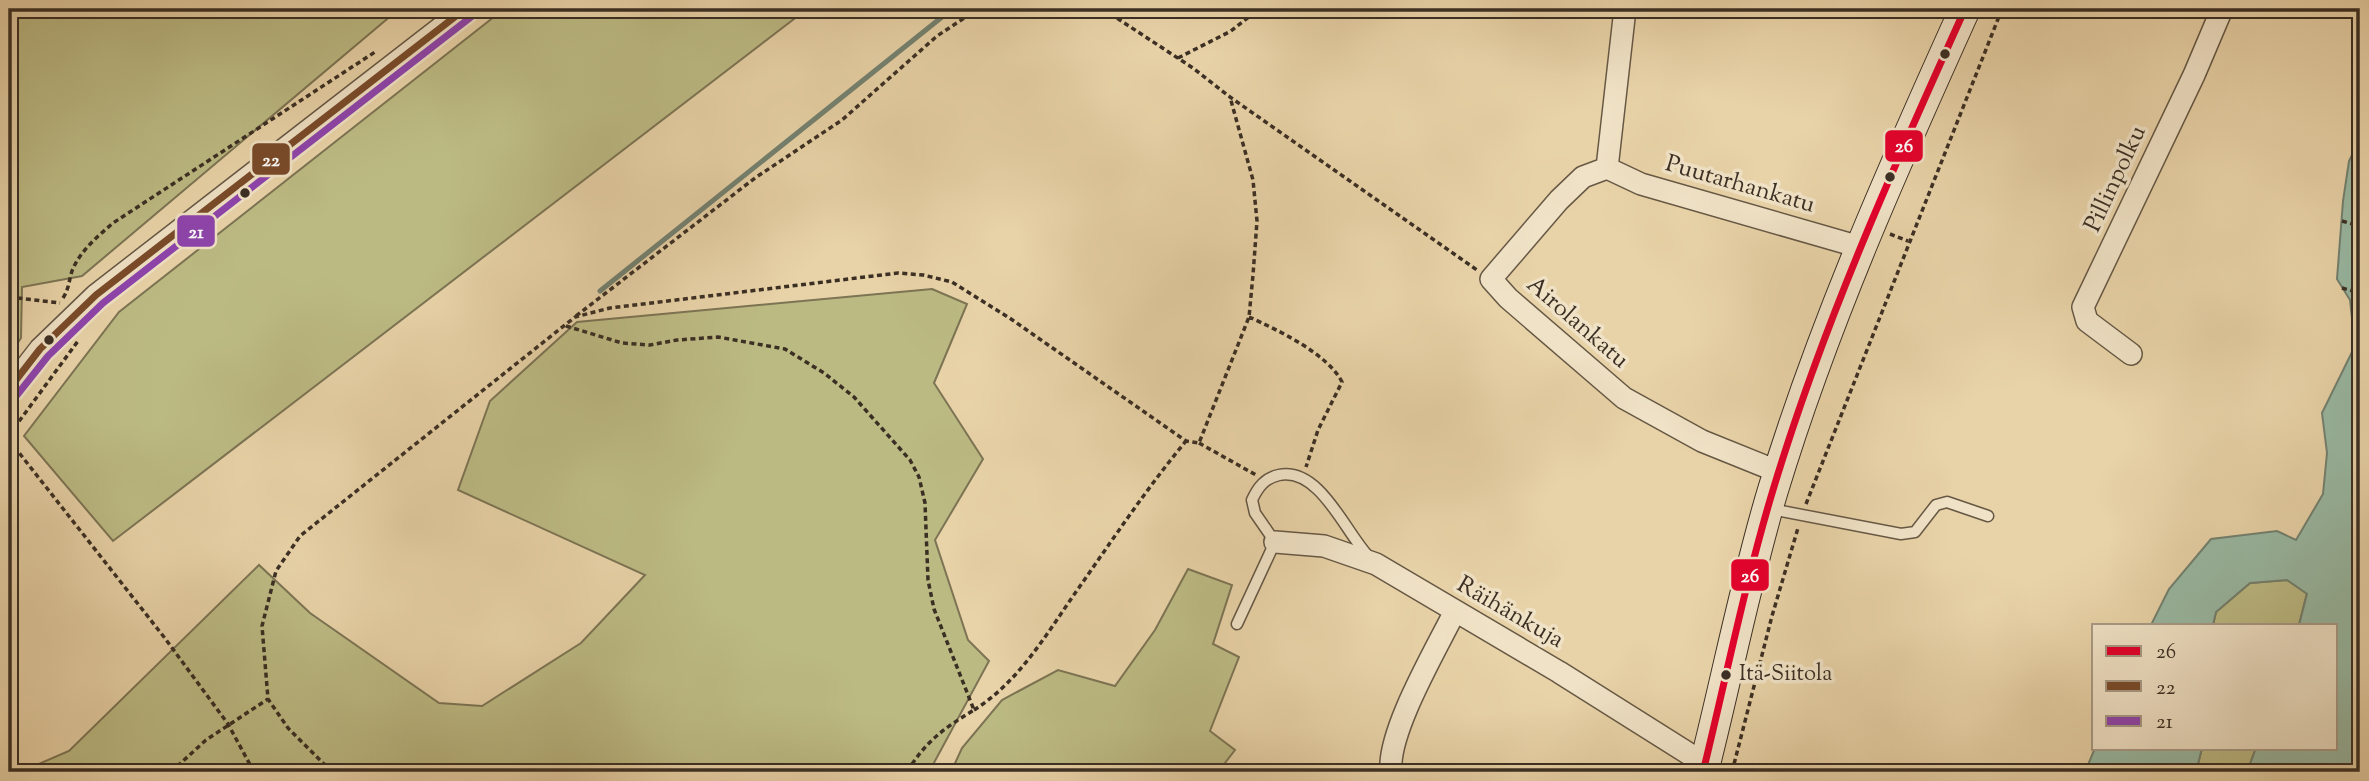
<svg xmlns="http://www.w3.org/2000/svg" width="2369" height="781" font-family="'Sorts Mill Goudy',serif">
<rect width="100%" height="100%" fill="#e8d2a7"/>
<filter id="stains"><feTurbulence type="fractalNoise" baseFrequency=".00286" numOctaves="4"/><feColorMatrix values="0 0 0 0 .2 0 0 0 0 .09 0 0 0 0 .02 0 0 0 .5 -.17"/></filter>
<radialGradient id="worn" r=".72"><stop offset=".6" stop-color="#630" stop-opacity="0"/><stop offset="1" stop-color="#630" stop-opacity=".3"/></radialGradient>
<!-- green -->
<path fill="#bcba83" stroke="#7c7454" stroke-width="2" d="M9,9h390l-317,267 -60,11 -1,51 -12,18z
M504,9h303l-694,532 -89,-105 95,-124z
M932,289l35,15 -33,79 49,76 -48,81 33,100 21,21 -60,111h-909l49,-21 190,-186 51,48 129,90 43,3 99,-63 64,-68 -187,-85 32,-89 87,-79z
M1188,569l44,16 -19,59 26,13 -29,74 25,19 -17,22h-267l11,-24 40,-48 56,-30 57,16 40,-56z
M2287,580l20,13 -8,32h-86l3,-13 34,-29z
M2202,748h54l-9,24h-51z"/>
<!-- water -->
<path fill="#98b8a2" stroke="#738170" stroke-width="2" d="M2360,139v633h-113l9,-24h80v-123h-37l8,-31 -20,-14 -37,3 -34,29 -3,13h-62l18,-36 42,-50 66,-8 19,9 27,-46 4,-41 -5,-40 33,-67 -5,-46 -13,-21 6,-78 6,-40z
M2095,748h107l-6,24h-111z"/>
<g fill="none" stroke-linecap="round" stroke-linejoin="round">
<!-- stream -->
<path stroke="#738170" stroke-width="5" d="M600,291l352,-282"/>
<!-- lane casing -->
<g stroke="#665845" stroke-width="13">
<path id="lane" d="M1771,509l130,25 14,-2 21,-27 11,-3 41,14
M1237,624l38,-82 -20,-29 -3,-13c6,-13 13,-22 27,-25 41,-8 66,57 90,82"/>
</g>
<!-- street casing -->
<g stroke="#665845" stroke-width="24">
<path id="street" d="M1607,168l-24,9 -24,23 -68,79 17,19 116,100 78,43 77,31
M1607,168l34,16 219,63
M1607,168l18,-159
M2131,354l-44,-33 -4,-14 111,-232 28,-66
M9,389l31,-40 56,-54 369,-286
M1275,542l49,4 52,18 183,108 146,92
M1391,772c-4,-40 45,-122 64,-161"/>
</g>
<!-- secondary casing -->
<g stroke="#3b2f24" stroke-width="32">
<path id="secondary" d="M1703,772c24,-94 42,-189 70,-282 50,-165 121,-324 192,-481"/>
</g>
<!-- path -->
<path stroke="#3b2f24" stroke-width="3.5" stroke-dasharray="5 3.5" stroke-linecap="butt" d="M1103,9l90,59 37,29 247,173
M1178,58l53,-27 28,-22
M2354,124l6,2
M2342,221l18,5
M1890,234l18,7
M2342,288l18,5
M9,297l51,6
M63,298c6,-9 6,-18 9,-27 8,-20 25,-34 41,-48l262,-171
M576,316l179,-138 87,-58 95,-84 41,-27
M1249,317c29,13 79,37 93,65l-24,48 -12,37
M566,326l56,17 28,2 27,-5 41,-3 67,12 39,24 30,24 56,63 9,17 6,26 3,77 6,29 40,101c-30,18 -49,32 -67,62
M9,435l69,-94
M9,440l155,197 64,87 26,48
M1199,443l57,32
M1806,504l196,-495
M974,710c46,-29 73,-77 104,-121 35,-50 69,-101 108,-148
M171,772l35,-32 62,-41
M332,772l-44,-44 -20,-29 -6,-73 14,-55 24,-35 275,-219 35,-9 288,-35 25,2 29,7 59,37 175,122 13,2 50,-126 4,-42 4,-54 -4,-41 -23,-83
M1732,772l40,-156 26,-88"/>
<!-- lane -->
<use href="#lane" stroke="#f0e2c6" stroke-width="10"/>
<!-- street -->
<use href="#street" stroke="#f0e2c6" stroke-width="21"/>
<!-- secondary -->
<use href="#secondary" stroke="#f0e2c6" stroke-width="30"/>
<!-- bus-1 casing -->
<g stroke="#f0e2c6" stroke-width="12">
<path id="bus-1" d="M1703,772c23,-94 42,-189 70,-282 50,-166 121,-324 192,-481"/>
</g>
<!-- bus-2 casing -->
<g stroke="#f0e2c6" stroke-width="12">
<path id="bus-2" d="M9,389l31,-40 56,-54 369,-286"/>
</g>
<!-- bus-3 casing -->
<g stroke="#f0e2c6" stroke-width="12">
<path id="bus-3" d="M17,395l31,-39 55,-53 368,-286"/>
</g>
<!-- bus-1 -->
<use href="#bus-1" stroke="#e4002b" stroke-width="7"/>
<!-- bus-2 -->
<use href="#bus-2" stroke="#7a4b2a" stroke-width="7"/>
<!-- bus-3 -->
<use href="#bus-3" stroke="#8e44ad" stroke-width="7"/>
</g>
<!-- markers -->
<g fill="#3b2f24" stroke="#f0e2c6" stroke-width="2.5">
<circle cx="1945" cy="54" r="6"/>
<circle cx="1890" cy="177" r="6"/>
<circle cx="245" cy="193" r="6"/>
<circle cx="49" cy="340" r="6"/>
<circle cx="1726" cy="675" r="6"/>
</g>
<g text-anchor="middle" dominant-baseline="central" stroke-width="7" stroke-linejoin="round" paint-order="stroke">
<!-- bus labels -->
<g font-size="22" fill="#3b2f24" stroke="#f0e2c6" text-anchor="start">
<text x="1739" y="675">Itä-Siitola</text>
</g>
<!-- street labels -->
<g font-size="24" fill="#3b2f24" stroke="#f0e2c6">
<text transform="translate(2116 179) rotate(-65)">Pillinpolku</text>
<text transform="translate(1740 185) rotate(16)">Puutarhankatu</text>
<text transform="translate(1577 323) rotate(41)">Airolankatu</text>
<text transform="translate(1510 613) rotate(30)">Räihänkuja</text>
</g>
</g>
<g stroke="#f0e2c6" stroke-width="2.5">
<rect x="1884" y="129" width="40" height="34" rx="7" fill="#e4002b"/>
<rect x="251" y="142" width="40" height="34" rx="7" fill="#7a4b2a"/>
<rect x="176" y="214" width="40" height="34" rx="7" fill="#8e44ad"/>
<rect x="1730" y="558" width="40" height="34" rx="7" fill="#e4002b"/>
</g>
<g font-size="19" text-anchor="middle" font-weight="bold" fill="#fff">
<text x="1904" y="152">26</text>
<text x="271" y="166">22</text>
<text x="196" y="238">21</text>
<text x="1750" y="582">26</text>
</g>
<!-- margin -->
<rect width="2369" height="781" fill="none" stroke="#e8d2a7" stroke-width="35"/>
<rect x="10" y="10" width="2348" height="760" fill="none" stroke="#3b2f24" stroke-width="3.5"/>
<rect x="18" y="18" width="2334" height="746" fill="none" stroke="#3b2f24" stroke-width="2"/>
<!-- legend -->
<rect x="2092" y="624" width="245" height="126" fill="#f0e2c6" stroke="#a89a85" stroke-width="2"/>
<rect x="2106" y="646" width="35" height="10" fill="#e4002b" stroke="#a89a85" stroke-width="2"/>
<text x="2156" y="658" font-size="21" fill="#3b2f24">26</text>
<rect x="2106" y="681" width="35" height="10" fill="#7a4b2a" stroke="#a89a85" stroke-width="2"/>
<text x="2156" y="694" font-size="21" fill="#3b2f24">22</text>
<rect x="2106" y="716" width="35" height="10" fill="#8e44ad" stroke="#a89a85" stroke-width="2"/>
<text x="2156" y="728" font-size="21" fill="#3b2f24">21</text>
<rect width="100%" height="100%" filter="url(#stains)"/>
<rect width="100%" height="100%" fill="url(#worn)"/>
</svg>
